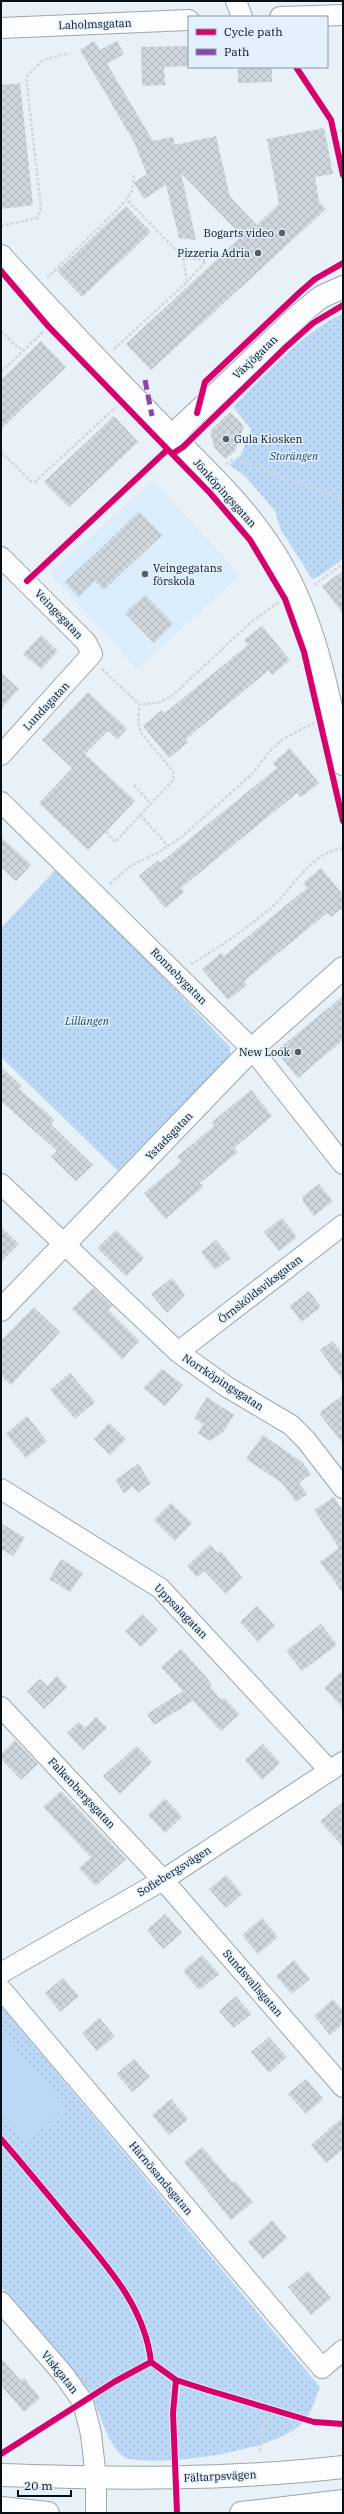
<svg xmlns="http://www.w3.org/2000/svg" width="344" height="2514" font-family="'IBM Plex Serif',serif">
<defs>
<pattern id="park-dots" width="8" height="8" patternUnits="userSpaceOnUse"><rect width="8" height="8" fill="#bbd9f6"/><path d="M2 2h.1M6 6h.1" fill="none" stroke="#9fb9d2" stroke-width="1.8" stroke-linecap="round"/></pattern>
<pattern id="building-cross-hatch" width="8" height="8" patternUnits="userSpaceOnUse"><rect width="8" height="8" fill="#cfd7de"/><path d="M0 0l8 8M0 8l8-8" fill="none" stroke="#b0b8be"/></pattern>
</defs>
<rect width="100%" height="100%" fill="#e9f1f8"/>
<!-- built -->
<path fill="#dbecfb" d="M153,480l87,95 -103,94 -87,-96z"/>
<!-- park -->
<path fill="url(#park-dots)" d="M343,313v246l-25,18 -6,2 -32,-51 -5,-17 -31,-36 -15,-10 12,-10 10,-26 -18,-22c33,-33 67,-72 110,-94z
M58,867l172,180v9l-112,115 -117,-114v-129z
M1,2006l319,381c-5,12 -8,26 -17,35 -25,29 -141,46 -178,36 -20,-15 -24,-47 -37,-68l-87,-103z"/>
<!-- pitch -->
<path fill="#bbd9f6" d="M1,2032l65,76 -39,34 -26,-30z"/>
<!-- building -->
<path fill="url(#building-cross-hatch)" d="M94,41l6,9 17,-9 7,13 -17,10 46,77 20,-4 2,8 41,-9 14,61 27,28 22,-21 -12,-65 57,-11 9,46 -18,3 4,25 7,7 -175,161 -25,-26 116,-108 -61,-63 15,67 -17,-2 -13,-53 -22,14 -10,-16 13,-9 -13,-32 -54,-92z
M189,46v20l-25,1 1,18 -23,1 -1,-39z
M238,67h34v15l-34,1z
M20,83l13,122 -32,4v-124z
M126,206l25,26 -69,65 -25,-26z
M41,341l25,26 -65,62v-49z
M230,412l14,14 -9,25 -9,8 -12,-12 -4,-16z
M114,416l24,26 -69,65 -25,-25z
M139,512l23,23 -58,55 -9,-9 -16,16 -14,-15z
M343,571v43l-21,-28z
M145,595l28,29 -19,19 -29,-30z
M262,626l28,34 -18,15 -3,-5 -83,69 2,3 -19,16 -26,-32 19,-16 3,3 83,-68 -4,-5z
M41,635l17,16 -17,18 -18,-15z
M1,673l18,16 -18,20z
M88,692l39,37 -10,10 -9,-8 -23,23 50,47 -47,49 -49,-47 33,-35 -30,-28z
M290,748l29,35 -18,14 -4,-4 -116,95 3,4 -19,16 -26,-32 19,-16 2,3 117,-95 -4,-5z
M1,837l30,28 -15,16 -15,-14z
M321,868l22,27v12l-12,10 -4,-4 -83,68 3,4 -19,15 -26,-31 19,-16 3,3 83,-68 -4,-5z
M343,996v44l-45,38 -22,-27z
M1,1067l21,19 -3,3 36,31 -4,4 42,41 -17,16 -25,-24 6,-6 -56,-50z
M251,1090l21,26 -38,32 4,4 -38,31 3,4 -38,32 -21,-26 37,-31 -4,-5 37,-31 -2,-4z
M319,1184l14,17 -19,15 -11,-14v-6z
M282,1218l15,19 -18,14 -15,-19z
M1,1227l18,17 -18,18z
M116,1230l28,28 -18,18 -29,-28z
M216,1240l15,18 -16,12 -14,-18z
M172,1278l13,17 -18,18 -16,-19z
M93,1288l20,18 -5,4 31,31 -17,18 -50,-50z
M309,1291l12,16 -20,15 -11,-16z
M34,1307l26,25 -49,53 -10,-9v-35z
M333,1341l10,14v26l-23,-31z
M162,1369l21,16 -18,21 -22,-18z
M70,1373l25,29 -20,17 -25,-29z
M343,1395v49l-24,-31z
M207,1397l27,18 -11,17 -13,9 -12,-8 5,-9 -9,-6z
M27,1416l20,25 -21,17 -20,-24z
M109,1423l17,16 -16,16 -16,-16z
M263,1435l40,28 8,11 -12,9 8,11 -11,8 -14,-19 -36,-24z
M138,1464l13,19 -13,10 -5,-7 -9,7 -9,-13z
M334,1497l9,14v82l-23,-31 19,-14 -25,-38z
M171,1503l21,20 -17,18 -21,-21z
M1,1523l24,15 -12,18 -12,-7z
M210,1545l8,8 3,-2 21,27 -16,16 -22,-23 -7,6 -10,-11z
M61,1559l22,14 -13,19 -21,-13z
M257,1606l18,20 -17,16 -18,-20z
M142,1614l16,16 -17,17 -16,-16z
M321,1624l16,21 -35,26 -16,-20z
M181,1649l26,29 5,7 -2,2 11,13 3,-2 15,16 -18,17 -28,-30 -39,24 -7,-11 36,-23 -22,-24z
M343,1670v38l-19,-20z
M57,1676l10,11 -23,22 -17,-18 13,-12 7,7z
M96,1717l11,11 -24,22 -16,-17 12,-11 6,6z
M15,1740l23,24 -17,16 -20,-21v-5z
M263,1744l17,19 -18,17 -17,-20z
M137,1746l15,16 -32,32 -17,-18z
M61,1791l65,68 -30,27 -17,-18 12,-11 -48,-50z
M165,1798l17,19 -17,16 -17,-18z
M343,1802v45l-23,-26z
M226,1875l16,19 -16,14 -17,-19z
M165,1914l17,19 -19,16 -16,-19z
M262,1918l16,19 -20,17 -16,-19z
M202,1955l17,19 -20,16 -16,-19z
M294,1960l16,19 -18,15 -16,-18z
M63,1978l16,18 -19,16 -15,-19z
M236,1996l15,18 -17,14 -15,-17z
M333,1999l10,12v13l-13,11 -16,-19z
M99,2018l16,18 -18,15 -15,-18z
M269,2037l18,20 -18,16 -18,-21z
M134,2059l16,18 -18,15 -15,-18z
M306,2079l17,20 -17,15 -18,-20z
M171,2099l17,20 -19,16 -17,-20z
M343,2117v32l-17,14 -15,-18z
M202,2147l31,36 2,-2 18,21 -22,18 -47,-58z
M272,2220l15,18 -24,21 -15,-17z
M308,2271l23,27 -20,17 -23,-28z
M1,2358l20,23 3,-3 16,20 -16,14 -23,-27z"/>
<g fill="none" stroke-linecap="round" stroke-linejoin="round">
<!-- minor casing -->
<g stroke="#9da5ac" stroke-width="22">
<path id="minor" d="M236,1l6,16
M280,17l63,-2
M1,28l188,-8
M1,557l85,85 6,12 -91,101
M1,802l251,247 91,115
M1,1184l177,168 49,35 64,38 15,15 37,48
M178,1352l165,-127
M1,1489l159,99 170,183
M1,1707l162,173 180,207
M1,1973l162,-93 180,-118
M1,1989l321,379 21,-18
M1,2302l63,73 19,27 8,32 5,44v35"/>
</g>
<!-- tertiary casing -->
<g stroke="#9da5ac" stroke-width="24">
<path id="tertiary" d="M1,256c51,56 103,111 156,165 46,46 96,91 127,148 33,60 45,129 59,195
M172,436l128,-122 21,-17 22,-10
M1,1310l251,-261 91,-81"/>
</g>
<!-- secondary casing -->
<g stroke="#9da5ac" stroke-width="24">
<path id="secondary" d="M1,2475c114,4 228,5 342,-8
M1,2508l47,5
M241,2513l102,-12"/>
</g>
<!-- path -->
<path stroke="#d3d5d8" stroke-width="2.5" stroke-dasharray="3 2" stroke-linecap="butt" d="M335,131h8
M1,226l36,-8 4,-10 -15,-131 17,-17 27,-7
M183,257l23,4 -19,21
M47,278l74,-72 11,-15 2,-17
M1,331l16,16 7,3
M114,349l73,-67 -4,-25 -57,-58
M1,372l43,-41
M1,452l30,29 4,1 81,-75
M226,464l6,-4 8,1 103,38
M314,585l29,-21
M102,669l38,36 20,-3 11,-5 79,-74 29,-21
M134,785l17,19
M140,815l28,31
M103,828l12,14 59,-63 -1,-8 -32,-38 -3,-11 2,-17
M110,884l20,-18 29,-14 25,-17 69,-62 16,-21 14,-13 31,-16
M191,964c28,-16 55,-35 80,-56 23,-21 38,-54 72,-60
M260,2451l3,-23 8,-18"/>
<!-- minor -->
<use href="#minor" stroke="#fcfdfe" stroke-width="20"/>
<!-- tertiary -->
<use href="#tertiary" stroke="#fcfdfe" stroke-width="22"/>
<!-- secondary -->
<use href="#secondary" stroke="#fcfdfe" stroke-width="22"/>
<!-- quiet -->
<path stroke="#8e44ad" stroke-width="5" stroke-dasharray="10 5" stroke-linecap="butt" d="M145,380l7,36"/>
<!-- cycleway casing -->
<g stroke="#e3f1fe" stroke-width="8">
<path id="cycleway" d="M296,67l35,53 12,55
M1,271l47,55 162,167 40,47 35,59 19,53 39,169
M197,413l8,-31 95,-90 15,-13 28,-16
M172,454l11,-7 103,-100 27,-24 30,-18
M27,581l140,-131
M1,2139c24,28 48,57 72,86 34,41 72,82 78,137l25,18 31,10 107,32 29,2
M176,2380l-3,33 4,100
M1,2454l113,-72 37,-20"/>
</g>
<!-- cycleway -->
<use href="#cycleway" stroke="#d6006c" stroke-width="6"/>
</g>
<!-- markers -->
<g fill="#575f66" stroke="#e3f1fe" stroke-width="1.5">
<circle cx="282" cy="233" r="4"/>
<circle cx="258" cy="253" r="4"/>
<circle cx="226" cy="439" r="4"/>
<circle cx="145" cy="574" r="4"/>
<circle cx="298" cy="1052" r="4"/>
</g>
<g text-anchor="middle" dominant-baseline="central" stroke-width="3" stroke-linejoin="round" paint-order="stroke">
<!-- street labels -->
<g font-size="11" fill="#081017" stroke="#e3f1fe">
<text transform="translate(95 24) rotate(-2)">Laholmsgatan</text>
<text transform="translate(255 357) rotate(-44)">Växjögatan</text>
<text transform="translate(225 493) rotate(48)">Jönköpingsgatan</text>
<text transform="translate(59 614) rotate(46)">Veingegatan</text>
<text transform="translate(46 706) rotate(-47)">Lundagatan</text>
<text transform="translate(179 976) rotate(45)">Ronnebygatan</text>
<text transform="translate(169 1136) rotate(-46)">Ystadsgatan</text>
<text transform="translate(260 1289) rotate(-38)">Örnsköldsviksgatan</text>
<text transform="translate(223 1382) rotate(33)">Norrköpingsgatan</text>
<text transform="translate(181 1611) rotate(46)">Uppsalagatan</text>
<text transform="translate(82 1793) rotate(47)">Falkenbergsgatan</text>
<text transform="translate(174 1871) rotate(-32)">Sofiebergsvägen</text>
<text transform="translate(253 1983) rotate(49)">Sundsvallsgatan</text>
<text transform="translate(161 2178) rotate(50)">Härnösandsgatan</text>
<text transform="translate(60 2372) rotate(51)">Viskgatan</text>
<text transform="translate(220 2476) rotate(-3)">Fältarpsvägen</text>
</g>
<!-- poi labels -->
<g font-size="11" fill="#081017" stroke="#e3f1fe" text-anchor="end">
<text x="274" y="233">Bogarts video</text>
<text x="250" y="253">Pizzeria Adria</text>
<text x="234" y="439" text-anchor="start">Gula Kiosken</text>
<text x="153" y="568" text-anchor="start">Veingegatans<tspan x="153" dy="13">förskola</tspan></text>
<text x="290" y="1052">New Look</text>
</g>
<!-- park labels -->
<g font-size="11" font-style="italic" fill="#194469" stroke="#e3f1fe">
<text x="294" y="456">Storängen</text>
<text x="87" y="1021">Lillängen</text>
</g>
</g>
<!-- border -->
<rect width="344" height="2514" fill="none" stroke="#081017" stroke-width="4"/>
<!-- legend -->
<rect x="188" y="16" width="140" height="52" fill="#e3f1fe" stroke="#8b97a2"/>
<rect x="196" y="29" width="20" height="6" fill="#d6006c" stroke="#8b97a2"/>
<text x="224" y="36" font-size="12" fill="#081017">Cycle path</text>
<rect x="196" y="49" width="20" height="6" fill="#8e44ad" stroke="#8b97a2"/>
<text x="224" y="56" font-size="12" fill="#081017">Path</text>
<!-- scale -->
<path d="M18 2490v6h53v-6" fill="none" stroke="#081017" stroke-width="2"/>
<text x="24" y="2490" font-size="12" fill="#081017" stroke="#e3f1fe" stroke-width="3" paint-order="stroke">20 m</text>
</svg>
